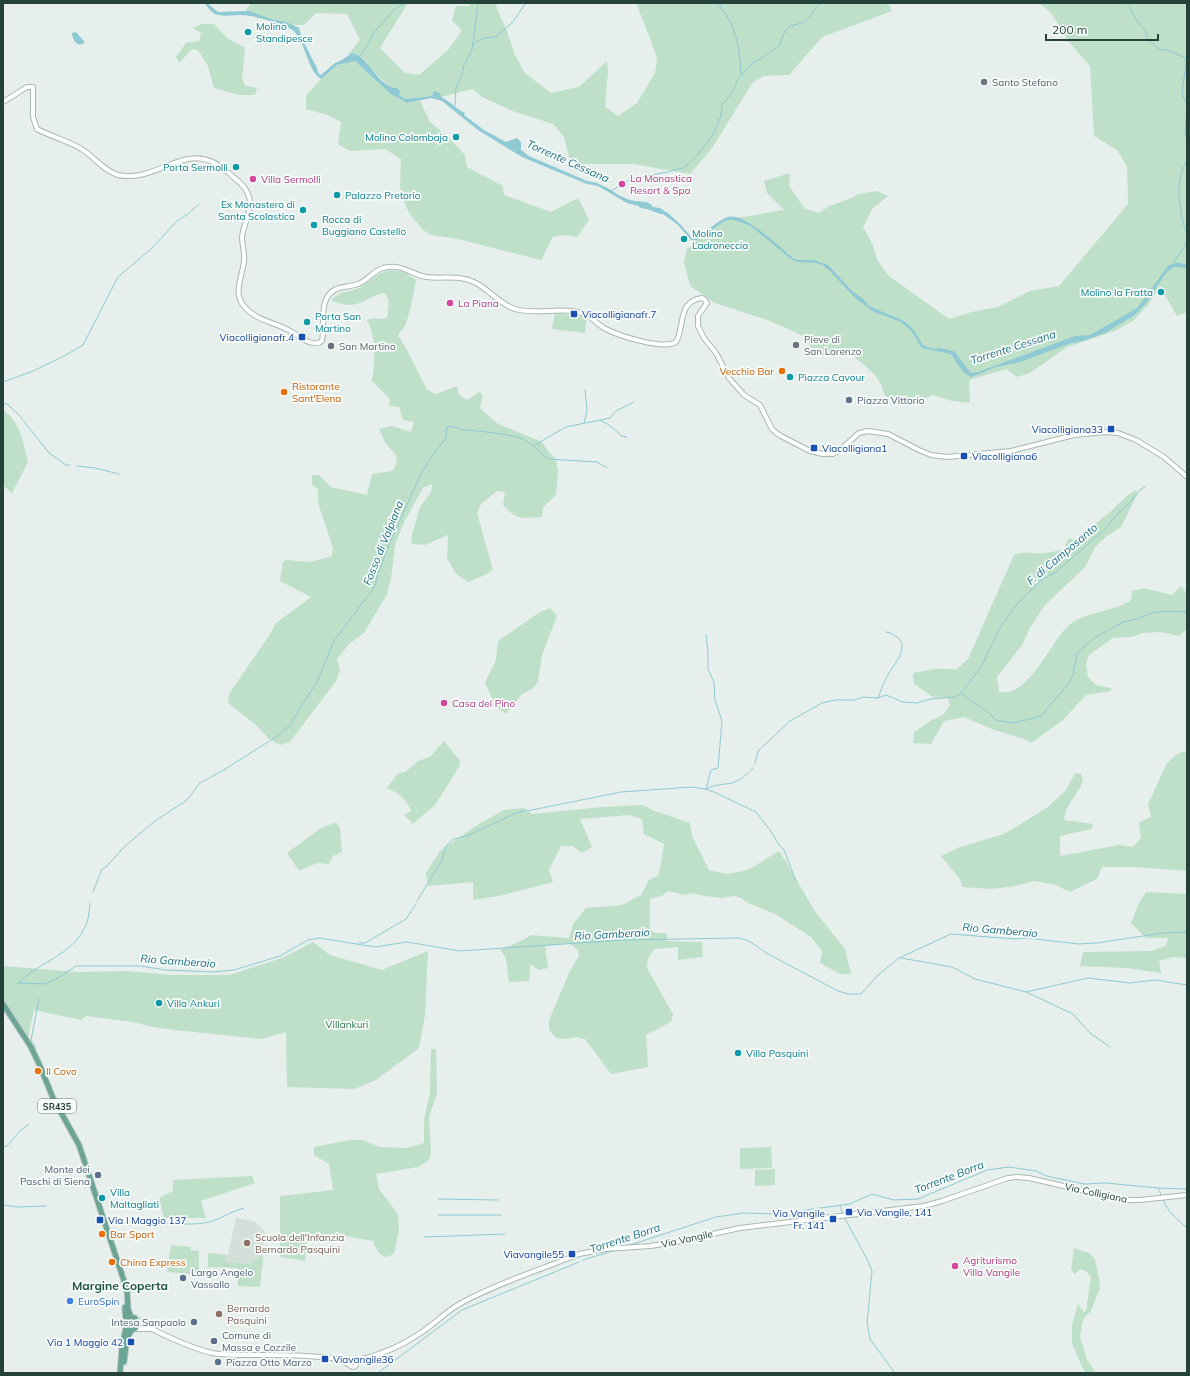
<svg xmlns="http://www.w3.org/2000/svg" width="1190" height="1376" font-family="Mulish,sans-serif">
<rect width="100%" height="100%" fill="#e6efeb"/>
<!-- built -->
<path fill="#d4dfda" d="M236,1218l18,3 11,10 -3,24 -12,9 -24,-2z"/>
<!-- green -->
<path fill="#bfe0c8" d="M251,3h157l-28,45 25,25 14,2 29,-25 14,-20 -10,-9 4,-15h14l1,-3h25l1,6 10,22 8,24 10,18 26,20 28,-6 28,-26 1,10 -3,36 13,9 19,-13 18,-30 2,-15 -6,-17 -15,-38h252l4,8 -70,26 -33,38 -25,1 -11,6 -41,66 -22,26 -56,-10h-51l-13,-3 -6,-24 -11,-13 -38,-12 -33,-15 -9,-8 -32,8 -8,-4 -1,3 -27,3 -6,-4 -2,-7h-6l-20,-19 -6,-9 -13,-7 -4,2 12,-15 -13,-26 -31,-1 -12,12h-17l-43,-12z
M1039,3h148v309l-10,4 -17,-29 -12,18 -14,15 -19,11 -48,16 -37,26 -13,4 -11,-8 -37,11 1,23 -18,-2 -19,-6 -25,10 -13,-1 -11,-10 -3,-10 -6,-9 -13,-12 -12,-9 -27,2 -13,-9 -2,-8 -13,-7 -28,-12 -52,-17 -25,-17 -6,-24 3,-13 27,-23 11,-7 19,-2 40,-7 -17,-17 -3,-12 26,-8 -1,13 16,23 14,4 10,-7 23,-8 6,-4 19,-3 11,5 -16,13 -9,18 10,18 4,15 12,16 60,43 23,-7 26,-5 32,-16 29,-5 69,-82 -1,-38 -10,-16 -23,-14 -4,-70 -20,-23 -19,-30z
M202,24h12l13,14 18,10 -3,31 3,7 12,2 -2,7h-16l-25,-7 -6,-22 -10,-16 -6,-1 -13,14 -3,-6 10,-14 13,-2 2,-8 -8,-5z
M355,61l42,37 10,5 13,-2 10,21 17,14 18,19 2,12 36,19 1,9 47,17 27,-14 11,22 -12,17 -12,-2 -12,2 -12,23 -83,-21 -27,-4 -8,-5 -14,-17 -7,-16 -2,-11 1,-27 -16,-10 -35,2 -12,-7 3,-22 -14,-7 -21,-6v-14c16,-15 24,-33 49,-34z
M392,270l12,2 12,8 -6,31 -5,15 -7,9 9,15 20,40 9,4 21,-8 2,9 8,5 12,-8 4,3 -3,13 18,16 44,18 7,10 7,7 2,13 -2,23 -13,12 -1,10c-20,1 -24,4 -39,-12l2,-13 -8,-1 -16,13 -4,9 16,57 -8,5 -17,7 -12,-8 -9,-16 1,-23 -23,10 -13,-1 -1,-6 4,-13 5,-18 11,-15 1,-8 -9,4 -19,34 -9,23 -4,34 -4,15 -23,39 -15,11 -12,15 3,12 -4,10 -46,61 -10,3 -11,-6 -12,-13 -29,-23 1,-9 41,-60 6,-11 35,-26 -31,-16 3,-19 3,-2 25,2 21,-6 1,-8 -15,-45v-14l-6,-4v-10h7l12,12 36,8 5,-21 20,-3 5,-8 -1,-8 -10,-11 -7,-15 13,-3 19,6 3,-10 -11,-2 -4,-13 -10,-1 1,-7 -18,-18c3,-20 5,-42 -5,-61 7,-3 13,0 20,-2l2,-17 -4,-8c-12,1 -23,12 -35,12 -6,0 -13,-3 -19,-4 8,-11 17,-8 28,-13 15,-7 15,-15 33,-18z
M555,313l32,4 -2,16 -33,-4z
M3,410c18,12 20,33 25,52l-16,31 -9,-8z
M1136,490l1,5 -16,32 -14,9 -12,11 -9,19 -42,40 -14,22 -8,17 -25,32 2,15c30,5 50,-47 68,-65 16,-16 46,-14 64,-27l1,-9 12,-3 28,7 9,-9 6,8v35l-8,7 -18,-4 -19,1 -10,4 -19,1 -24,17 -3,9 2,13 8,8 15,3v3l-25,4 -23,25 -32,23 -4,-3 -35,-11 -28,-12 -20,4 -13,23 -18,-1 1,-11 18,-12 11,-5 7,-10 -2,-7 -15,-1 -19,-13 -1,-11c15,-3 29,-6 43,-3l12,-11 46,-104c8,-3 12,-2 20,-2 10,1 20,-1 30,-4l5,-11 9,3c9,-12 20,-19 31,-28 9,-8 16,-17 27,-23z
M550,608l7,8 -15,39 -4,27 -5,6 -12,7 -15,19 -11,-9 -10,-22 11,-23 2,-19 42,-29z
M444,741l16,20 -1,6 -24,38 -22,19 -9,-9 7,-4c-5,-12 -12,-18 -24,-23l11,-15 7,-1 13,-11 12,-4z
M1187,751v120l-51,-4h-34l-5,12 -27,13 -14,-7 -22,-4 -19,5 -23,3 -30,-2 -2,-8 -19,-23 19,-9 44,-13 44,-27 18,-17 9,-17 6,1 2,7c-6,15 -17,22 -19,39l29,4 -1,5 -32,7v20l59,-11 14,2 8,-9 -2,-16 12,-5 -3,-13 19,-41 12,-10z
M643,805l9,5 38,13 2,13 17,34 18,4 21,-4 31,-19 9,14 26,45 31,39 6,25h-11l-20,-11 2,-12 -11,-14 -36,-23 -27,-11 -7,-5 -7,-2 -13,2 -17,-2 -12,-3 -7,2 -17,-4 -6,5 -12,3v30l5,4h12v8l35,1 1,15 -25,3v-13l-24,2 -6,9 -1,10 26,46 -2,8 -25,13 2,32 -37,7 -26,-35 -9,-2 -10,2 -10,-1 -7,-8v-10l20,-47 10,-17 -1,-6 -9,-7 -24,3 3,22 -9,2 -9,-6 -1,17 -20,1 -3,-24 -6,-8 25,-11 6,-4 38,3 4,-14 13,-16 36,-3 19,-10 8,-15 10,-5 5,-31 -20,-10 -2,-15 -13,-4 -49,4 12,28 -10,6 -9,-7h-12l-12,24 4,12 -54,14 -26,4v-18l-45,4 -2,-13 14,-22 34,-24 30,-17 20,-2 8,6 70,-7z
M336,822l4,7 2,23 -9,4 -4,8 -12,-1 -18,8 -12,-18 33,-24z
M1146,892l41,2v64l-14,-1 -14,4 2,12 -34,-5 -47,-2 3,-14 69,-1 13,-5 4,-8h-23l-15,-15 8,-20z
M313,942l17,13 52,15 46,-19 -3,64 -6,33 -43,32 -22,9 -67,-2 -1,-55 -24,7 -87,-9 -22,-3 -20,-5 -47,-6 -5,4 -47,-10 -6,28 -25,-40v-32l76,6 47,-1 45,4h58l53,-17z
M431,1049h5l1,44 -8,24 2,36 -2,7 -11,7 -42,7 3,15 19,25 1,16 -5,24 -7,3c-9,-2 -11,-8 -14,-16l-28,-5 -23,1 -15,-3 -2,27 -25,-4v-61l53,-6 -4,-26 -15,-9v-8l35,-7h13l18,7 27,1 17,-5v-24l6,-26z
M771,1147l1,21 -32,1v-21z
M775,1169v16l-20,1v-16z
M252,1176l3,7 -54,18 5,17h-42l-5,-20 14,-7v-11z
M171,1245l20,2v3l8,1v24l-32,-3z
M1074,1248l15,5 6,6 4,19 1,10 -9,23 -8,8 -3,18 7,23 9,13h-11l-13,-29v-19l6,-21 6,8 2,-1 5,-34 -5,-6 -6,-2 -5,5 -4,-4z
M208,1253l19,2 -1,7 24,2 12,-9 1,4 -3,28 -22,-1 -1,-18 -29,-1z"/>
<!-- water -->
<path fill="#8ec9d4" d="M204,3h3l11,9 31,-1 25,9 12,2 9,4 4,2 3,11 14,27 3,8 2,1 14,-12 7,-3 10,-7c18,4 26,35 45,35l3,3 -1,4 6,4 27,-3 2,-5 6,2 1,4c9,4 15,12 24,16l-1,2 20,15 22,12 11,-4 4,4v8l8,6 58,25c4,1 9,1 12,3 11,4 20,13 31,16 9,3 18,-1 23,7l7,1 9,6 12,11 11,13h5c9,-6 21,-18 31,-21 16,-5 53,31 66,42l4,1h16l14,5 25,27 8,5 8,9 35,15 9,8 10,16 10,4 7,-1 14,3 17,22 7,-1 97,-36 15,-1 47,-27 31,-42c7,-5 12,-3 19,-1v3l-14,-1 -7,6 -20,30 -11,12 -30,18 -22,8 -12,2 -51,19 -24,5 -25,10 -8,-5 -12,-18 -29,-6 -10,-16 -11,-10 -29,-11 -18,-14 -27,-29 -1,1 -2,-3c-10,-6 -21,-1 -32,-6l-40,-33c-25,-12 -25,-8 -46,7 -5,4 -8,7 -14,7l-14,-16 -15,-11h-3l-13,-5 -7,-1 -1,-2 -12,-3 -29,-17 -11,-2 -65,-27 -44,-27 -36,-29 -11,-3 -24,5 -16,-9 -36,-33 -18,4 -16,14c-15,-9 -15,-43 -32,-51 -13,-6 -32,-12 -47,-13 -7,0 -21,2 -27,-1 -4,-2 -8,-8 -11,-11z
M76,32l8,9v2c-7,5 -12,-4 -12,-10z"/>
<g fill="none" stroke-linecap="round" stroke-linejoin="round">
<!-- stream -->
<path stroke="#8ec9d4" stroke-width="1" d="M716,3c3,4 8,8 10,12 12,17 14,40 15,60
M1126,3l3,2 8,16 8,9 3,9 12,11h7l17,7 2,6 -4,30 5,12
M720,8l2,-5
M472,47l2,-4 10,-5 11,-1 17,-14 14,-20
M359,57l5,-6 10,-18 9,-11 12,-13 9,-6
M455,106l1,-19 5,-9 3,-13 8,-15 6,-47
M1187,109l-2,25 2,6
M611,191l20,-12 36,-7 16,-4 6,-4 15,-17 10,-14 7,-17 1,-11 11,-14 4,-10 8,-10 6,-7 16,-9 12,-9 6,-15 6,-5 14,-4 6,-7 9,-12
M1175,262c3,-9 12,-14 12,-25 0,-5 -3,-10 -4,-15 -4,-20 -8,-43 4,-61
M3,382l30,-11 31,-15 19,-11 35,-68 33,-28 26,-28 11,-7 11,-10
M3,403l4,1 12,11 30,38 17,12h4
M601,420l9,-2c5,-9 16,-11 24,-16
M584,423l3,-13 -2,-20
M533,446l15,13 49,3 10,6
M77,466l18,2 24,6
M962,694l27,19 7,7 18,3 27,-7 28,-33 4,-8 4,-22 17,-15 29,-16 14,-3 15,-6 13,-2 22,1
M878,698c3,-8 6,-16 10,-23 6,-11 22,-28 9,-38 -4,-2 -6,-5 -11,-5
M755,763l3,-12 32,-30 32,-18 13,-3h19l9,-3 15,1 8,-3 17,7 14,1 13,-4 25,-2 6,-3 21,-29 19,-39 17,-23 22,-22 16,-9 49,-43 15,-18 5,-3 15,-18 6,-4
M706,789l5,-19 7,-2 4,-47 -7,-21 -1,-18 -6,-13v-17l-2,-17
M706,789c10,-5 16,-4 26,-6 8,-2 15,-9 21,-15
M527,811l94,-19 71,-5 13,2 9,3 42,20 14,18 9,15 5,5 12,31
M93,892l9,-23 4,-2 19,-21 30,-25 32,-21 13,-17 22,-12 54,-34 13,-11 29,-46 16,-39 41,-55 3,-13 14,-36 30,-65 11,-17 13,-17 1,-11c6,-2 11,2 18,3 14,1 45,4 58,9 4,2 7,5 10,7l33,-19 34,-7 9,5 13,11 5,1
M417,901l25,-41 4,-14 8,-7 13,-3 47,-22 10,-3
M359,943h6l41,-24 10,-15
M901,958l51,9 23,12 51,13 62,-14 42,5 25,-3 32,5
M18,983l27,1 13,-6 18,-12h64l26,4 46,2 22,-2 46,-14 28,-16 12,-2 55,9 32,-5 53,9 163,-11 116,-2 10,3 19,13 70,37 10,3h13l16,-18 22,-18 52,-24 64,5 13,-1 50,6 19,-1 66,-10 24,-1
M19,983c5,-5 10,-10 17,-14 17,-11 40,-21 49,-42 4,-8 4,-16 5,-24
M1026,992l47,22 17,19 20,14
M36,1049l-5,-9 8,-41
M3,1147l4,-1 14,-16 8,-6
M1158,1188l29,1
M438,1199l60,1
M1163,1200c5,12 14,19 24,28
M3,1205l14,2 29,-1
M840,1206l3,8
M438,1215h63
M844,1217l23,42 5,12 -5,52 3,16 25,34
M155,1222c17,1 37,4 54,0 12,-3 23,-11 35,-14
M424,1237l81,-3
M630,1245l86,-28 27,-4 33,1 74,-10 22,-10 22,6 24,-1 69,-29 22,-3 27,4 11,5 37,8 22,-1 52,5 4,9
M583,1260l33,-10
M378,1373l84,-63 117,-48"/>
<!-- tertiary casing -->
<g stroke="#a8b8b2" stroke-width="6">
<path id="tertiary" d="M3,102l24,-15h6v30l4,12c15,8 32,12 46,21 12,8 21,21 35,25 42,9 69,-40 111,-2 5,5 13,10 17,17 10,16 -2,31 -4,47 0,8 3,16 2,24 -1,13 -11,31 -1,44 12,16 33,17 49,27 8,5 21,16 30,9 3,-14 -2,-33 6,-45 7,-11 19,-8 30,-12 9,-3 15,-13 25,-16 19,-5 27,6 43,9 16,2 33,-2 48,5 15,7 25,22 41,27 23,7 49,-4 72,6 7,4 12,11 19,14 13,7 58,21 70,13 9,-15 1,-41 26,-44l3,2 2,3 -9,13v10l6,12 12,15 13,25 15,17 16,10 12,24 7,6 31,16 13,3h10l7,-4 19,-17 9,-2 20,3 31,16 12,5 16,2 64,-6 63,-16 32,-3 12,1 18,7 28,17 23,20
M137,1320c16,11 56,29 75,33 18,3 37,2 55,2 29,0 56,1 85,6
M135,1329h14
M350 1364a3 3 0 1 1 6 0a3 3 0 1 1-6 0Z
M342,1361l8,4
M355,1361c22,-5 45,-14 64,-27 16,-10 28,-24 44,-32 37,-20 77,-32 116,-48l26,-5 45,-3 26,-4 64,-14 184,-22 18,-5 66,-23 9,-1 12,1 95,22h16l47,-5"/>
</g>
<!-- primary casing -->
<g stroke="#c2cac8" stroke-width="7">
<path id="primary" d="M3,1004l28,43 9,19 13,32 26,47 48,145 1,19 3,8
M129,1329h6l3,-5 -3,-6 -6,-1
M124,1362l3,-24 5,-8
M120,1373l2,-26 4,-20 -1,-20"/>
</g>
<!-- tertiary -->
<use href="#tertiary" stroke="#fff" stroke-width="4"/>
<!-- primary -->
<use href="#primary" stroke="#6aa596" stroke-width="5"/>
</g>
<!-- markers -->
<g fill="#0f9aa8" stroke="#f7fbf9" stroke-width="1.5">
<circle cx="248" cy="32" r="4"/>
<circle cx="456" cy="137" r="4"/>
<circle cx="236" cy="167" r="4"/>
<circle cx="337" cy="195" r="4"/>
<circle cx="303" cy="210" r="4"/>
<circle cx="314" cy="225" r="4"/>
<circle cx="684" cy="239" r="4"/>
<circle cx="1161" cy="292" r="4"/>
<circle cx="307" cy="322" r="4"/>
<circle cx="790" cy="377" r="4"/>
<circle cx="159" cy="1003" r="4"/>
<circle cx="738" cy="1053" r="4"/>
<circle cx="102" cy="1198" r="4"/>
</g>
<g fill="#6b7280" stroke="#f7fbf9" stroke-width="1.5">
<circle cx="984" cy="82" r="4"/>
<circle cx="796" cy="345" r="4"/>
<circle cx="331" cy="346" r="4"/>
</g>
<g fill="#d1479c" stroke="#f7fbf9" stroke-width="1.5">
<circle cx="253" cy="179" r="4"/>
<circle cx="622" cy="184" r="4"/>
<circle cx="450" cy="303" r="4"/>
<circle cx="444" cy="703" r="4"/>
<circle cx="955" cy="1266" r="4"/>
</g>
<g fill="#1a4fb4" stroke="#f7fbf9" stroke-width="1.5">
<rect x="570" y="310" width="8" height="8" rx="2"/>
<rect x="298" y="333" width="8" height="8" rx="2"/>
<rect x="1107" y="425" width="8" height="8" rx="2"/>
<rect x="810" y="444" width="8" height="8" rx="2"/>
<rect x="960" y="452" width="8" height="8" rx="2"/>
<rect x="845" y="1208" width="8" height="8" rx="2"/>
<rect x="829" y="1215" width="8" height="8" rx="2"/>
<rect x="96" y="1216" width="8" height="8" rx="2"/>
<rect x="568" y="1250" width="8" height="8" rx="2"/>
<rect x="127" y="1338" width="8" height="8" rx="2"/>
<rect x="321" y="1355" width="8" height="8" rx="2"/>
</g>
<g fill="#e8710a" stroke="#f7fbf9" stroke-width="1.5">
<circle cx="782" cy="371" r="4"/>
<circle cx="284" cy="392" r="4"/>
<circle cx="38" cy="1071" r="4"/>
<circle cx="102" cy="1234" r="4"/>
<circle cx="112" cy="1262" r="4"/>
</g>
<g fill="#5c6f8a" stroke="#f7fbf9" stroke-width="1.5">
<circle cx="849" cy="400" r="4"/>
<circle cx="98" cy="1175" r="4"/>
<circle cx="183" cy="1278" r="4"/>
<circle cx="194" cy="1322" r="4"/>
<circle cx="214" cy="1341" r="4"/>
<circle cx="218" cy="1362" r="4"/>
</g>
<g fill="#8d6e63" stroke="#f7fbf9" stroke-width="1.5">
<circle cx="247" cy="1243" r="4"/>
<circle cx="219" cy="1314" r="4"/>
</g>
<circle fill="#3f7fe0" stroke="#f7fbf9" stroke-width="1.5" cx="70" cy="1301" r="4"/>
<g text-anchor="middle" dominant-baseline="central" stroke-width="3.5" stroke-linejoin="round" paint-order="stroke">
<!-- shield labels -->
<rect fill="#f7fbf9" stroke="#637a73" stroke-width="1" x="38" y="1099" width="38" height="14" rx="3"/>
<g font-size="9" font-weight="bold" fill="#24423a">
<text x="57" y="1106">SR435</text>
</g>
<!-- culture labels -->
<g font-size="10" fill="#0d838f" stroke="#f7fbf9" text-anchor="start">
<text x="256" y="26">Molino<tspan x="256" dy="12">Standipesce</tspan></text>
<text x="448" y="137" text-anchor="end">Molino Colombaja</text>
<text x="228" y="167" text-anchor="end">Porta Sermolli</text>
<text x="345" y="195">Palazzo Pretorio</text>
<text x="295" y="204" text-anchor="end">Ex Monastero di<tspan x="295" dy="12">Santa Scolastica</tspan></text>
<text x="322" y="219">Rocca di<tspan x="322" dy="12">Buggiano Castello</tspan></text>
<text x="692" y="233">Molino<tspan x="692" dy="12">Ladroneccia</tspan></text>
<text x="1153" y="292" text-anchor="end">Molino la Fratta</text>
<text x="315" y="316">Porta San<tspan x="315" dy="12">Martino</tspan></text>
<text x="798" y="377">Piazza Cavour</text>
<text x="167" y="1003">Villa Ankuri</text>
<text x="746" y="1053">Villa Pasquini</text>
<text x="110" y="1192">Villa<tspan x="110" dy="12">Maltagliati</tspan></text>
</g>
<!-- worship labels -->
<g font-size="10" fill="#5b616d" stroke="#f7fbf9" text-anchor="start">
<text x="992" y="82">Santo Stefano</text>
<text x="804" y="339">Pieve di<tspan x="804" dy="12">San Lorenzo</tspan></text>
<text x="339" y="346">San Martino</text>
</g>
<!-- hotel labels -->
<g font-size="10" fill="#b23c85" stroke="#f7fbf9" text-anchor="start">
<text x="630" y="178">La Monastica<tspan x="630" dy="12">Resort &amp; Spa</tspan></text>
<text x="261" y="179">Villa Sermolli</text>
<text x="458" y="303">La Piana</text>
<text x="452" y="703">Casa del Pino</text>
<text x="963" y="1260">Agriturismo<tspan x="963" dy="12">Villa Vangile</tspan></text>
</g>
<!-- transit labels -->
<g font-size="10" fill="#164399" stroke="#f7fbf9" text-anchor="start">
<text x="582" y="314">Viacolligianafr.7</text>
<text x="294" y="337" text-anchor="end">Viacolligianafr.4</text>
<text x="1103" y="429" text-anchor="end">Viacolligiana33</text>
<text x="822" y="448">Viacolligiana1</text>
<text x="972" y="456">Viacolligiana6</text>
<text x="857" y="1212">Via Vangile, 141</text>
<text x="825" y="1213" text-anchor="end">Via Vangile<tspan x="825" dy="12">Fr. 141</tspan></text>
<text x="108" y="1220">Via I Maggio 137</text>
<text x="564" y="1254" text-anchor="end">Viavangile55</text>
<text x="123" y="1342" text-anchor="end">Via 1 Maggio 42</text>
<text x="333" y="1359">Viavangile36</text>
</g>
<!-- food labels -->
<g font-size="10" fill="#c56008" stroke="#f7fbf9" text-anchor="start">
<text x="774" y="371" text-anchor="end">Vecchio Bar</text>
<text x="292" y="386">Ristorante<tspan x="292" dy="12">Sant'Elena</tspan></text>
<text x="46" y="1071">Il Covo</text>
<text x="110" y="1234">Bar Sport</text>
<text x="120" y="1262">China Express</text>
</g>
<!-- service labels -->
<g font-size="10" fill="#4e5e75" stroke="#f7fbf9" text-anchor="start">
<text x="857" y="400">Piazza Vittorio</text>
<text x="90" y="1169" text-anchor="end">Monte dei<tspan x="90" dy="12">Paschi di Siena</tspan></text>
<text x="191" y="1272">Largo Angelo<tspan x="191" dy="12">Vassallo</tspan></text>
<text x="186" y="1322" text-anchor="end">Intesa Sanpaolo</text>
<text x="222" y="1335">Comune di<tspan x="222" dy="12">Massa e Cozzile</tspan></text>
<text x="226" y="1362">Piazza Otto Marzo</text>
</g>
<!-- park labels -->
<g font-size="10" fill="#2d7a4b" stroke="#f7fbf9">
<text x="347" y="1024">Villankuri</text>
</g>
<!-- street labels -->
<g font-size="10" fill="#24423a" stroke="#f7fbf9">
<text transform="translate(1096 1193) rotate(12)">Via Colligiana</text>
<text transform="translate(687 1239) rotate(-12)">Via Vangile</text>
</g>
<!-- education labels -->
<g font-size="10" fill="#785e54" stroke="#f7fbf9" text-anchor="start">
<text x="255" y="1237">Scuola dell'Infanzia<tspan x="255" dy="12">Bernardo Pasquini</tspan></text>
<text x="227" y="1308">Bernardo<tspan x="227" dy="12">Pasquini</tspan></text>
</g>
<!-- shop labels -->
<g font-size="10" fill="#366cbe" stroke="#f7fbf9" text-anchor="start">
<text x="78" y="1301">EuroSpin</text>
</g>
<!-- water labels -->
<g font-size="11" font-style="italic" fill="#1c6f80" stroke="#f7fbf9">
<text transform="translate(568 161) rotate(24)">Torrente Cessana</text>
<text transform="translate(1013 347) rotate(-18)">Torrente Cessana</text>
<text transform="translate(383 543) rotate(-68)">Fosso di Valpiana</text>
<text transform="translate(1062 554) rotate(-40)">F. di Camposanto</text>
<text transform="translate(1000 930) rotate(5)">Rio Gamberaio</text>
<text transform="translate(612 934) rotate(-3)">Rio Gamberaio</text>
<text transform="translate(178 961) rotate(4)">Rio Gamberaio</text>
<text transform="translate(949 1177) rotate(-21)">Torrente Borra</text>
<text transform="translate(625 1238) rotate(-18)">Torrente Borra</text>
</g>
<!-- quarter labels -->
<g font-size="12" font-weight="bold" fill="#1f5548" stroke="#f7fbf9">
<text x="120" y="1285">Margine Coperta</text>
</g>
</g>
<!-- border -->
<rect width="1190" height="1376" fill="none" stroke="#24423a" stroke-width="8"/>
<!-- scale -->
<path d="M1046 34v6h112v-6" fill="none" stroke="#24423a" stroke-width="2"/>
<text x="1052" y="34" font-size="12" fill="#24423a" stroke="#f7fbf9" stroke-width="3" paint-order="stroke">200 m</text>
</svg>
